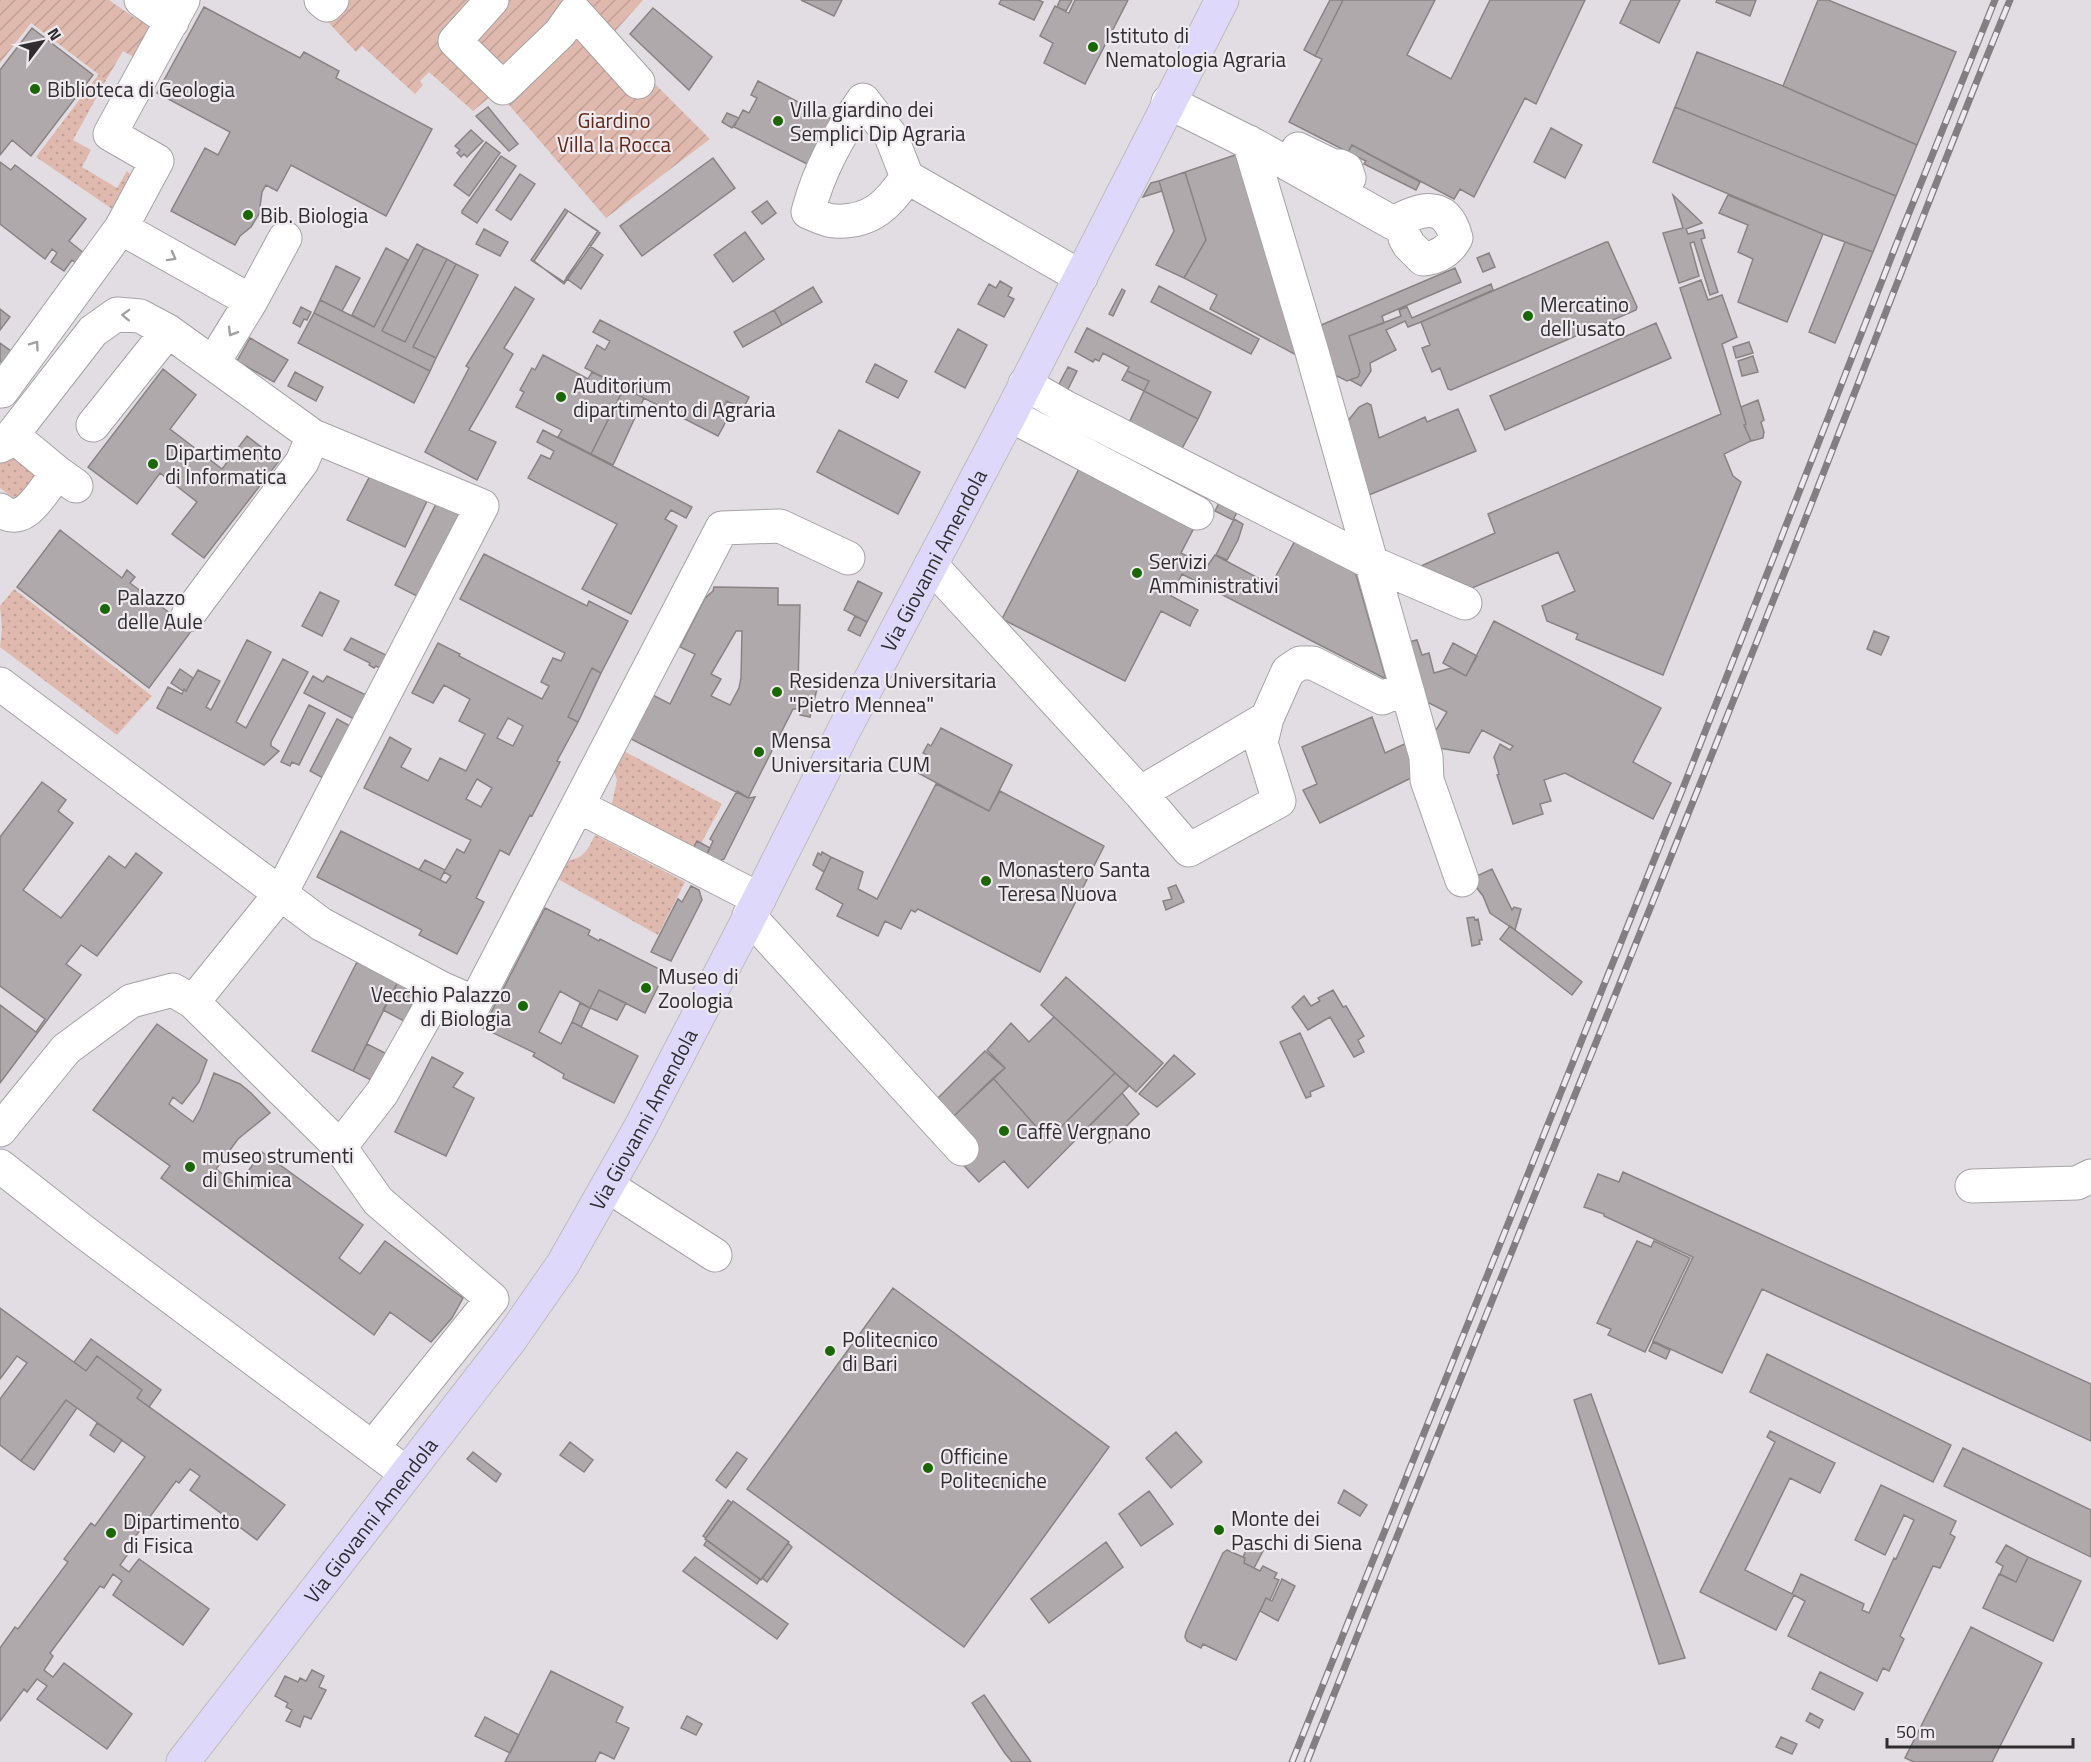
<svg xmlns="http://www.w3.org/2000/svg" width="2091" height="1762" font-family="'Titillium Web',sans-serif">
<defs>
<pattern id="grass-dots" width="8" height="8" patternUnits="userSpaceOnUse" patternTransform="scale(1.5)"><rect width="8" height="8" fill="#e0b9ae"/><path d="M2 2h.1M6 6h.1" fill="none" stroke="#c09f96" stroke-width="1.8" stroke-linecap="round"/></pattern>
<pattern id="garden-furrows" width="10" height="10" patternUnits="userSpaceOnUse" patternTransform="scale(1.5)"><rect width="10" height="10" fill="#e0b9ae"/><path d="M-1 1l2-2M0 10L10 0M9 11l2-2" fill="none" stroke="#c09f96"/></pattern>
</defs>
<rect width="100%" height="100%" fill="#e2dde2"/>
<!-- grass -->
<path fill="url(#grass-dots)" d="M99,74l7,6 -33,60 18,10 -9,17 35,21 10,-17 6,6 -18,34 -79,-54z
M20,457l18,21 -15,27 -23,-17v-26z
M14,589l138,107 -35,39 -117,-88 2,-19 -2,-22z
M622,750l100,54 -26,49 -85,-45 6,-28 -5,-14z
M595,835l90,47 -27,53 -100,-56 1,-17c24,-3 26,-7 36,-27z"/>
<!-- garden -->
<path fill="url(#garden-furrows)" d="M0,0h109l26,18 4,-6 16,11 -14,38 -18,-10 -17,29 -75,-57 -31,40z
M304,0h339l-34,38 101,101 -104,79 -109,-127 -24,20 -44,-39 -9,9 3,4 -8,9 -53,-48 -6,6 -44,-47 -2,2z"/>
<!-- building -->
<path fill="#b0a9ab" stroke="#898384" stroke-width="1.5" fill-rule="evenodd" d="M801,0h41l-8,16z
M1001,0h37l5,2 -9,18 -35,-16z
M1060,0h12l-6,11 -9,-4z
M1075,0h53l-43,84 -41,-21 9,-20 -13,-7 15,-30 14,7z
M1330,0h13l-28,56 -11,-6z
M1343,0h92l-28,55 44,24 39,-79h95l-49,104 -11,-6 -51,99 -14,-8 -6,10 -102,-54 -4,7 -59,-30 33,-63 -7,-3z
M1631,0h49l-21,43 -39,-20z
M1717,0h39l-6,16 -34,-14z
M1818,0h10l128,52 -39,93 -134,-59z
M204,7l96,51 4,-6 35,19 -3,7 96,51 -46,87 -95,-51 -14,26 -11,-6 -4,7 -3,22 -8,13 -11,9 -5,9 -64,-34 34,-63 13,7 12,-23 -73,-39z
M653,8l59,49 -23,33 -59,-56z
M32,28l61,47 -62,81 -19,-16 -12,15v-85z
M1697,52l86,34 134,59 -21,51 -221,-89z
M758,81l73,38 -24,45 -73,-37 9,-17 6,3 8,-15 -6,-3z
M488,107l30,37 -9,7 -33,-35z
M1675,107l221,89 -23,56 -50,-18 -170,-72z
M727,113l12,5 -7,10 -10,-6z
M1551,128l31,17 -17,33 -31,-16z
M471,130l12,11 -16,16 -3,-3 -3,3 -4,-4 3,-3 -5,-4z
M486,142l14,11 -31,43 -15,-11z
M1352,145l68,37 -4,8 -52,-26 2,-3 -18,-9z
M1238,154l62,203 -90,-48 7,-14 -33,-17 22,-38 -21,-68z
M501,156l15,10 -39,57 -15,-10v-2z
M713,158l22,30 -93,68 -22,-30z
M0,162l11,8 4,-5 71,54 -17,22 16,13 -8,10 -5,-4 -8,11 -13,-9 6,-9 -5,-4 -7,10 -45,-35z
M1185,172l21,68 -22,38 -28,-13 18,-34 -15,-50z
M520,174l15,10 -24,36 -15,-10z
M1159,181l3,10 -19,6 8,-14z
M1673,195l29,28 -16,6 2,5 15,-4 2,8 -4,1 17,53 -8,3 -16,-53 -4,1 9,33 -20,7 -16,-50 20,-5z
M1728,195l95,39 -36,88 -49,-20 15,-43 -15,-7 10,-27 -29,-12z
M767,201l9,12 -14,11 -10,-12z
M565,209l33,22 -34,51 -33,-22z
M568,211l32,22 -36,51 -30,-23z
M484,229l24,13 -8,14 -24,-12z
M745,232l19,27 -31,23 -19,-27z
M1606,242h2l29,65 -1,3 -185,80 -3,-1 -8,-21 -8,4 -10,-24 8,-3 -9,-23z
M1845,242l28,10 -38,91 -26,-11z
M417,244l7,4 -42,83 23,11 42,-83 9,5 -43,83 23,11 -6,13 -116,-58 6,-13 54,27z
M589,245l14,10 -22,34 -15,-11z
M386,248l22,12 -34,67 -22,-12z
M424,248l23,11 -42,83 -23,-11z
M1489,253l6,14 -12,5 -6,-14z
M456,264l22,11 -42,83 -23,-11z
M336,266l24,12 -18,33 -22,-11z
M1455,268l6,14 -79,34 2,7 -35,13 11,36 -2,5 -11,4 -14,-7 -14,-48z
M1701,280l7,20 14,-5 15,42 -15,7 24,80 -2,1 7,16 -27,13 9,22 8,6 -78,193 -87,-36 2,-5 -31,-13 -5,-15 33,-15 -17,-39 -86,36 -51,-22 74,-33 -7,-19 233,-100 -41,-126z
M1000,281l12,7 -4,8 6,3 -10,18 -26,-13 11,-20 7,4z
M1491,284l2,6 -72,32 -13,5 -3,-6 -19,9 10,20 -26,13 1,8 -10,15 -11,-6 8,-3 2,-5 -11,-36 52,-20 -2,-6 8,-3 5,11z
M1159,286l100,53 -8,15 -100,-52z
M515,287l19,12 -30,49 9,6 -44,76 27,12 -19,38 -52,-28 44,-84 -3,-2z
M813,287l9,15 -40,23 -8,-15z
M1122,289l3,2 -12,25 -4,-2z
M301,307l10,5 -4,8 -3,-1 -4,8 -7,-4z
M0,309l10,8 -10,13z
M774,310l8,15 -39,22 -9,-15z
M314,313l116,58 -16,32 -116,-60z
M600,320l149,77 -6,12 -16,-8 -5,9 8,4 -12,22 -133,-68 12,-23 8,5 5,-9 -17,-9z
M1656,323l15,35 -166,72 -15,-34z
M1087,328l124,64 -13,27 -54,-28 5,-10 -22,-10 2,-4 -26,-14 -4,8 -4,-2 -2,3 -18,-10z
M958,329l29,16 -22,43 -30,-16z
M250,338l38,22 -14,22 -37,-21z
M1749,342l4,11 -17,5 -3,-11z
M0,343l11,8 -9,12 -2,-2z
M543,355l45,24 4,-7 32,16 -33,66 -33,-17 4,-7 -46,-23 8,-15 -4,-2 12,-22 3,2z
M1753,356l5,16 -16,4 -4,-15z
M875,364l32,17 -9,17 -32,-16z
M1068,367l9,4 -11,22 -9,-5z
M163,369l33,26 -26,34 52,40 25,-33 32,25 -75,97 -32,-24 25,-32 -37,-29 -23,31 -49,-37z
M1127,371l22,10 -5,10 -22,-11z
M295,372l28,15 -7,14 -28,-15z
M624,388l20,10 -31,67 -22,-11z
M1144,391l54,28 -19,35 -52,-27z
M1758,400l6,20 -3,2 3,10 -1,6 -12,3 -7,-16 2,-1 -5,-17z
M1367,403l4,2 8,33 46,-21 2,5 31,-13 18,42 -107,44 -22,-73 12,-15z
M543,430l149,77 -6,11 -15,-8 -6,9 12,7 -46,88 -49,-25 35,-65 -89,-46 13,-23 9,4 4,-8 -17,-9z
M839,430l81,42 -22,42 -81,-42z
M1082,463l115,59 -16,31 8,4 -4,5 19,9 11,-16 56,30 25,-46 59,32 31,108 -204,-105 -11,22 27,14 -6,11 -2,5 -29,-15 -36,70 -123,-62z
M372,472l56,27 -23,48 -58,-27z
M1219,503l18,9 -4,8 -18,-9z
M436,504l24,11 -41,82 -24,-12z
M1234,519l9,5 -5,16 -11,20 -11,-5z
M60,530l62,48 5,-8 8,7 -5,6 62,47 -43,58 -132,-101z
M484,554l103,52 2,-5 39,20 -27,52 -9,-5 -24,49 10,5 -21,39 3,1 -28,54 -2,-1 -21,40 -9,-5 -24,48 8,4 -27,52 -38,-19 3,-5 -105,-53 24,-46 105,52 5,-7 -7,-4 13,-23 7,4 7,-13 -107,-52 26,-51 21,12 -10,18 27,14 12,-23 26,13 19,-37 -26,-13 11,-22 -26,-14 -11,18 -21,-10 26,-50 22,11 -1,2 83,43 7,-13 -8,-4 12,-24 8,3 4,-8 -105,-54zM508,718l15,8 -10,20 -16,-8zM477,779l15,9 -11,19 -15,-8z
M858,581l24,12 -15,29 -23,-12z
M714,587l64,1v17h22l-2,81 9,3 1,-7 10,3 -8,32 -10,-2 1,-6h-8l-45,89 -119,-60 22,-44 19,10 25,-50 -15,-7 25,-49 8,-7zM736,631h6l-1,47 -2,10 -9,17 -19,-9 10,-17 -10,-5z
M320,592l19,9 -17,35 -20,-10z
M855,616l12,6 -7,14 -12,-6z
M1494,621l167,87 -28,54 38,21 -18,36 -88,-46 -21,7 7,21 -11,3 3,10 -30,10 -16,-49 2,-1 -5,-17 6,-13 10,6 3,-4 -31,-16 -13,23 -30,-5 -9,-8 17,-28 -28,-14 -15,-55 13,-3 5,15 7,-2 5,20 17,-5 15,8z
M1874,631l15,6 -8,18 -14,-6z
M351,638l35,17 -6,13 -4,-2 -2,2 -5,-3 1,-2 -26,-13z
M247,640l24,12 -35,70 10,6 37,-69 25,13 -37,70v4l8,5 -15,14 -107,-57 11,-21 14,7 2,-5 2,2 12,-21 22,11 -14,26 5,3z
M1453,643l24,13 -11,20 -23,-13z
M592,668l9,5 -23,49 -10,-5z
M180,669l13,9 -7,13 -2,-2 -1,2 -12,-8z
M313,676l10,6 4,-6 41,20 -12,24 -52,-27z
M309,705l16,8 -26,52 -7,-3 -2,4 -9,-4z
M1372,717l13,36 26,-12 10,32 -101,50 -17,-33 14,-6 -15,-37z
M337,719l15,8 -27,52 -15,-8z
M941,728l71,37 -23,46 -71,-38 9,-18 -4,-2 5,-9 3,2z
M42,782l24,18 -8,11 15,12 -50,67 38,28 48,-62 16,12 11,-15 26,20 -65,83 -16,-11 -15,19 15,11 -81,108v-78l36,27 9,-13 -45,-33v-149z
M936,784l53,27 11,-20 104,55 -64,126 -122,-63 -3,3 -4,-2 -10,19 -16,-8 -7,15 -41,-20 6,-12 -27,-15 15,-32 32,15 -5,17 19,10z
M737,791l11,7 7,-1 -31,62 -10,4 -9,-5 8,-17 -3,-2z
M697,841l13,7 -5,10 -15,-4z
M822,852l9,5 -7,15 -11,-7 5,-12 3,2z
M425,860l20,10 -5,10 -21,-10z
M1492,869l20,41 2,-3 7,2 -6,21 -25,-17 -7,-17 -13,-17z
M1176,885l8,17 -18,8 -3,-9 9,-2 -4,-11z
M691,886l8,4 3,10 -31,61 -20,-9 27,-53 4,3z
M545,908l45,22 -2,5 11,6 1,-2 65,33 -20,41 -46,-23 -9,18 -30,-17 -21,41 22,12 11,-22 66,34 -24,47 -51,-25 1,-4 -31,-18 2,-3 -52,-25z
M1474,917l1,3 3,-1 4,21h-3l1,4 -8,2 -5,-28z
M1510,926l72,56 -10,13 -72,-56z
M357,962l41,20 -45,89 -41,-20z
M1066,977l97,86 -27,29 -95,-87z
M398,982l20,10 -14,29 -21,-11z
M599,990l27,13 -9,17 -27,-12z
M1333,990l10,17 3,-1 18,30 -6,4 6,12 -10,5 -24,-40 -22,13 -16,-23 12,-11 7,10 9,-5 -2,-3z
M580,1003l10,5 -9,19 -9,-5z
M1054,1017l61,56 -67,67 -55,-62 12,-10 -18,-18 24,-27 18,19z
M157,1024l50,36 -8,22 -17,22 -9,-7 -4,7 24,18 7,-12 14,-37 26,11 11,9 19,20 -32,26 -22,30 22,16 24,-33 101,73 -24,33 21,16 25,-33 78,57 -11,20 -21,24 -41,-30 -16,23 -213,-157 9,-12 -77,-56z
M1300,1033l24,53 -14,6 1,4 -5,2 -26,-56z
M367,1044l20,10 -14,27 -20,-10z
M985,1051l20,17 -51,48 -17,-17z
M1174,1055l21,19 -38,33 -18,-13z
M432,1057l31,16 -10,14 21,11 -28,58 -51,-24z
M1115,1073l14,13 -101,102 -24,-27 -25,21 -24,-26 18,-19 -19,-21 39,-38 55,62z
M1122,1093l17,21 -30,29 -19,-18z
M1623,1172l468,212v57l-329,-152 -40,84 -69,-32 40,-84 -89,-41v-2l-20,-7 14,-33 21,8z
M1637,1241l14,6 3,-6 36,17 -45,94 -37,-17 3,-6 -14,-6z
M893,1288l216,159 -145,200 -217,-158z
M0,1308l86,63 11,-15 45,34 -5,8 148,107 -28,35 -67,-50 10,-14 -10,-7 -11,14 -3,-2 -49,67 3,3 -10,14 9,7 10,-13 70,50 -26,36 -70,-50 9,-14 -9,-7 -9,14 -4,-2 -50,67 3,3 -9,14 9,7 11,-14 68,51 -25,35 -70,-50 10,-13 -10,-7 -10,13 -3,-3 -24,32v-73l15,-21 3,2 50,-67 -4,-3 27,-36 4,3 50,-69 -79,-57 -45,61 -21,-16v-46l27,-36 -10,-7 -17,23z
M91,1339l70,51 -12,17 -12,-9 5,-8 -45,-34 -11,15 -12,-9z
M1653,1342l17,8 -4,9 -17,-8z
M1767,1354l184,91 -18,37 -183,-90z
M1591,1394l32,89 62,175 -26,6 -85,-264z
M66,1400l11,8 -43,62 -13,-9z
M97,1423l25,17 -8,12 -24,-17z
M1770,1431l65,32 -15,30 -30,-15 -45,92 47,24 9,-20 63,30 -2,6 7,3 25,-55 2,1 18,-39 -10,-5 -19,40 -30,-15 26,-55 75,36 -6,13 5,3 -15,31 -7,-2 -33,70 4,3 -15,32 -6,-3 -6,13 -89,-45 17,-35 -11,-6 -18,35 -76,-38 75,-150 -8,-5z
M1176,1432l26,30 -31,26 -25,-30z
M570,1442l23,18 -9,12 -24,-17z
M1963,1448l128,62v47l-147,-71z
M473,1452l28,22 -5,8 -29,-23z
M737,1452l10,7 -21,29 -10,-8z
M1344,1490l23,15 -7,11 -22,-13z
M1149,1491l24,33 -32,22 -22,-32z
M728,1500l4,3 -26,35 -3,-2z
M733,1501l56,41 -28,38 -56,-41z
M707,1540l53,39 -3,5 -53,-39z
M1106,1542l17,25 -74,56 -18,-24z
M1250,1542l14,7 -10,19 -10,-5 1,-5 -2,-1z
M788,1543l4,4 -25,35 -5,-4z
M2006,1545l22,12 -12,25 -16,-8 3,-8 -7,-4z
M1227,1550l18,8 -1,5 16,8 3,-5 14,7 -3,5 5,2 -9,20 -4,-2 -30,62 -33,-16 -2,4 -14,-7 -2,-4 1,-5 37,-79z
M695,1557l93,67 -11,15 -94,-68z
M2028,1557l53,24 -28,60 -70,-33 16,-34 17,8z
M1282,1579l13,7 -17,35 -18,-10 6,-13 6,3z
M1971,1627l71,36 -50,99h-78l-9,-4z
M312,1670l12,6 -5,11 7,3 -15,29 -7,-3 -4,11 -14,-6 6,-11 -6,-3 2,-4 -13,-7 10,-20 13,6 2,-4 6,3z
M551,1671l72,36 -7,15 13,6 -15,31 -14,-7 -5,10h-90z
M1820,1672l43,21 -9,17 -42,-21z
M984,1695l25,36 22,31h-19l-8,-10 -32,-49z
M1810,1713l13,7 -4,8 -13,-7z
M687,1716l15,8 -6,11 -15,-7z
M485,1717l34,18 -9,18 -35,-17z
M1781,1737l16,7 -5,10 -16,-7z"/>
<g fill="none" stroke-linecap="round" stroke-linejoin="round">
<!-- minor casing -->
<g stroke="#a6a2a6" stroke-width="35">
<path id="minor" d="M141,0l31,22
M321,0l6,5 5,-5
M492,0l-37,41 48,47 57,-55 15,-21 63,70
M1168,102l88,44 137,77c27,-14 53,-24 63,15 -7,13 -19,20 -33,21l-14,-14 -4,-7
M1249,142l63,210 114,405 1,23 35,100
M1298,149l35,17h7l6,3 3,9c-5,6 -11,8 -19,9
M907,177c-18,27 -36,46 -72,44 -9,0 -19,-6 -27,-9 11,-42 30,-76 55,-112l28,36 16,41 174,100
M121,228l130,73
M213,363l38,-62 34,-63
M1025,384l40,23 305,155 95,41
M0,391h2l119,-163 36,-67 -47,-27 73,-134
M1010,415l187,98
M93,425l75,-94
M12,435l46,38
M0,446l6,-3 87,-112 24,-17 23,2 28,15 145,105 -11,26 -114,153
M0,510c26,20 43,-22 58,-37l18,13
M931,565l209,228 49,57 90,-49 -18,-58 6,-25 21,-47 12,-8h13l69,35 24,-10
M0,684l321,240 120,64 34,15 247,-475 58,-2 68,32
M1140,793l127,-75
M578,806l181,93
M749,916l213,233
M193,1002l88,-109 201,-387 -169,-70
M0,1130l66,-81 65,-48 42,-11 20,12 147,145 38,54 114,98 -119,148
M340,1147l42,-54 59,-105
M0,1166l84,66 322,241
M608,1186l107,69
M1972,1186l105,-3 14,-7"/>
</g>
<!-- major casing -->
<g stroke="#bcbcbc" stroke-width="35">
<g id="major">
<path id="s1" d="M183,1762l327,-422 53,-76 76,-134 120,-231 86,-171 165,-313 212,-415"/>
</g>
</g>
<!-- minor -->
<use href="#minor" stroke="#fff" stroke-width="33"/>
<!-- major -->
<use href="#major" stroke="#ded9fb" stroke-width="33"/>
<!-- rail casing -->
<g stroke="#827e82" stroke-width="7">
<path id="rail" d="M1292,1762l391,-974 213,-543 99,-245
M1307,1762c151,-381 307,-760 458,-1141 83,-207 160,-416 245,-621"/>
</g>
<!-- rail -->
<use href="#rail" stroke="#efeaef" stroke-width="4.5" stroke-dasharray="14" stroke-linecap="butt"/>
</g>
<!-- one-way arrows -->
<defs><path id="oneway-chevron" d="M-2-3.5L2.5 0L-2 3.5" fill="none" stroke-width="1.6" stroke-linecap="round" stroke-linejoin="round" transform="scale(1.5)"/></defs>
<g stroke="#a1a0a1">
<use href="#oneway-chevron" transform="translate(172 257) rotate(29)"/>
<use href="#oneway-chevron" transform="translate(126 315) rotate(-178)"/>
<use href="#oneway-chevron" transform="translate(232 332) rotate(121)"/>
<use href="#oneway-chevron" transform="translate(35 345) rotate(-54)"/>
</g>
<!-- markers -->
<g fill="#1a6704" stroke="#efeaef" stroke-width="2">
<circle cx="1093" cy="47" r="6"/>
<circle cx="35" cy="89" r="6"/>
<circle cx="778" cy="121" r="6"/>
<circle cx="248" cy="215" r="6"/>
<circle cx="1528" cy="316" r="6"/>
<circle cx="561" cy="397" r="6"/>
<circle cx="153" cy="464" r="6"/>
<circle cx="1137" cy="573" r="6"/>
<circle cx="105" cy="609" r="6"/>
<circle cx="777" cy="692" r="6"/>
<circle cx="759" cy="752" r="6"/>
<circle cx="986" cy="881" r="6"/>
<circle cx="646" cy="988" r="6"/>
<circle cx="523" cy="1006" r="6"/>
<circle cx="1004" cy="1131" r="6"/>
<circle cx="190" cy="1167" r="6"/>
<circle cx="830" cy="1351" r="6"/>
<circle cx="928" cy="1468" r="6"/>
<circle cx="1219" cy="1530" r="6"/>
<circle cx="111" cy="1533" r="6"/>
</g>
<g text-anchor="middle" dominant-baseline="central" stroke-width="4.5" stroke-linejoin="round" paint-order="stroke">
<!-- poi labels -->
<g font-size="21" fill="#2f2d2f" stroke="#efeaef" text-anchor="start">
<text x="1105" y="35">Istituto di<tspan x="1105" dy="24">Nematologia Agraria</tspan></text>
<text x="47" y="89">Biblioteca di Geologia</text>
<text x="790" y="109">Villa giardino dei<tspan x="790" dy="24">Semplici Dip Agraria</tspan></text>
<text x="260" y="215">Bib. Biologia</text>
<text x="1540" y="304">Mercatino<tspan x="1540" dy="24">dell'usato</tspan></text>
<text x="573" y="385">Auditorium<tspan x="573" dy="24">dipartimento di Agraria</tspan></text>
<text x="165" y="452">Dipartimento<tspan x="165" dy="24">di Informatica</tspan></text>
<text x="1149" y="561">Servizi<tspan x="1149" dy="24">Amministrativi</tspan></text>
<text x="117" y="597">Palazzo<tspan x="117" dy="24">delle Aule</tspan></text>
<text x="789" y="680">Residenza Universitaria<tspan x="789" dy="24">"Pietro Mennea"</tspan></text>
<text x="771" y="740">Mensa<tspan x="771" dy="24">Universitaria CUM</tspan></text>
<text x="998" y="869">Monastero Santa<tspan x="998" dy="24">Teresa Nuova</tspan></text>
<text x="658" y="976">Museo di<tspan x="658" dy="24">Zoologia</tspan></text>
<text x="511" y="994" text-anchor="end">Vecchio Palazzo<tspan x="511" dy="24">di Biologia</tspan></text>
<text x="1016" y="1131">Caffè Vergnano</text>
<text x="202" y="1155">museo strumenti<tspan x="202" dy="24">di Chimica</tspan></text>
<text x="842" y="1339">Politecnico<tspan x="842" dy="24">di Bari</tspan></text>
<text x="940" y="1456">Officine<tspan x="940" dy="24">Politecniche</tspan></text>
<text x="1231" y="1518">Monte dei<tspan x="1231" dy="24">Paschi di Siena</tspan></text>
<text x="123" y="1521">Dipartimento<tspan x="123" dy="24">di Fisica</tspan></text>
</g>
<!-- park labels -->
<g font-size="21" fill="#602717" stroke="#efeaef">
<text x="614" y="120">Giardino<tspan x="614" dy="24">Villa la Rocca</tspan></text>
</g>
<!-- street labels -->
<g font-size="21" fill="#2f2d2f" stroke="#efeaef">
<text stroke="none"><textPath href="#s1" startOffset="1422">Via Giovanni Amendola</textPath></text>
<text stroke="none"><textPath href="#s1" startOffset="792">Via Giovanni Amendola</textPath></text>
<text stroke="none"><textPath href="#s1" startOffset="306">Via Giovanni Amendola</textPath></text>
</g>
</g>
<!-- north arrow -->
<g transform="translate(42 42) rotate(58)" stroke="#efeaef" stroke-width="4.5" paint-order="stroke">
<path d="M0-4.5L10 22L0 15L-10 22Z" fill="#2f2d2f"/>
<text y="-9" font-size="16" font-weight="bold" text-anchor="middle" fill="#2f2d2f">N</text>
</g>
<!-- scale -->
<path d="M1887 1738v9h186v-9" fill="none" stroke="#2f2d2f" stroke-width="3"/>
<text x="1896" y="1738" font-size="18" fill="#2f2d2f" stroke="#efeaef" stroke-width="4.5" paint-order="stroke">50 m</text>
</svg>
